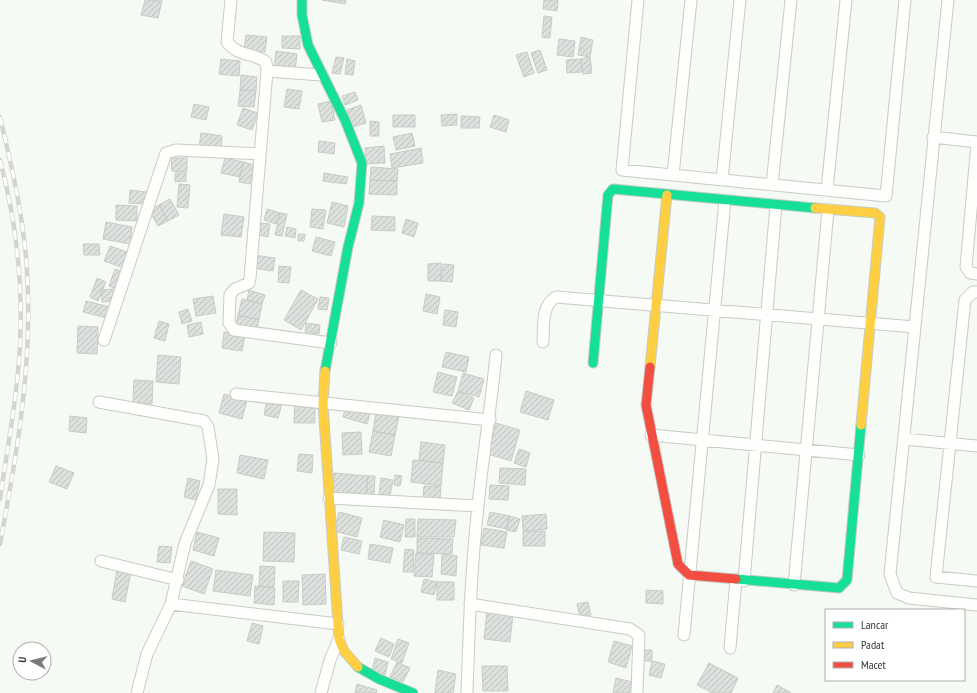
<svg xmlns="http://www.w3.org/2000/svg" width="977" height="693" font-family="'PT Sans Narrow',sans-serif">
<defs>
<pattern id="building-hatch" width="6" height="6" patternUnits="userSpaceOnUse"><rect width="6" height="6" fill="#dce1dd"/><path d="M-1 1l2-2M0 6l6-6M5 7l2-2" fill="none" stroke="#bdc2be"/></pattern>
</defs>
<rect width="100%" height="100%" fill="#f5faf4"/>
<!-- building -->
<path fill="url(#building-hatch)" stroke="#c7ccc9" d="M145,0l17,1 -4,17 -17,-3z
M322,0h24l-1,4z
M544,0h14l-1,11 -14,-2z
M544,16l8,1 -2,21 -8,-1z
M246,35l21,2 -2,15 -21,-2z
M282,36h18v13l-18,-1z
M581,37l12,3 -3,17 -12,-2z
M559,39l16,2 -2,16 -16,-2z
M540,50l7,20 -9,3 -7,-20z
M276,51l21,3 -2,17 -21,-2z
M527,52l7,21 -10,4 -8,-22z
M336,57l8,1 -4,16 -8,-1z
M590,57l2,16 -9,1 -2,-15z
M221,59l19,2 -1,15 -20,-2z
M347,59l8,2 -2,14 -8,-1z
M581,59l1,13 -15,1 -1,-13z
M241,75l16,2 -1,14 -16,-1z
M287,89l15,2 -3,18 -15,-2z
M240,90l16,1 -2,16 -16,-1z
M355,92l3,8 -13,5 -3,-9z
M331,101l4,19 -13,2 -4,-18z
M194,104l15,3 -3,13 -15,-3z
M361,105l5,18 -14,4 -5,-17z
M243,108l15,5 -6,17 -15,-5z
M457,114v11l-15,1 -1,-11z
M393,115h22v12h-22z
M494,115l15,5 -3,12 -16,-5z
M461,116l19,1 -1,11h-18z
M370,121l9,1v14h-9z
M201,133l21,3 -1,13 -22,-2z
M412,133l3,13 -19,4 -3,-13z
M319,141l16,2 -1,11 -16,-2z
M384,146l1,17 -19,1 -1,-16z
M421,148l2,15 -31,5 -2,-14z
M171,158h16v14l-15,-1z
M225,158l18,4 -3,15 -19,-4z
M243,162l11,3 -4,19 -11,-2z
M371,167l27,2 -1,12 -27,-1z
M175,173h11v8l-11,1z
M324,173l24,4 -2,7 -23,-3z
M370,180l27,1v14l-28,-1z
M179,184l11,1 -2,23 -11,-1z
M130,190l16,2 -1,12 -16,-1z
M170,199l9,16 -11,6 -9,-16z
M332,202l16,4 -4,21 -17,-4z
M116,205l21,1v15l-21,-1z
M159,205l9,16 -10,5 -9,-16z
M267,209l13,4 -4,11 -12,-4z
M312,209l14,1 -3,19 -13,-2z
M280,213l7,1 -5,22 -7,-1z
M224,214l20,3 -3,20 -20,-2z
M372,216l23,1v14l-24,-1z
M406,219l12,4 -4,14 -12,-4z
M106,222l26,5 -2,17 -27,-5z
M261,223l9,1 -2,13 -9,-2z
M287,227l9,2 -1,9 -10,-2z
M298,234h7l-1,7h-6z
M316,237l19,5 -4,14 -19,-5z
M83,244h16l1,11h-16z
M110,246l20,7 -6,15 -20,-7z
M254,255l21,3 -2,13 -21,-3z
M441,263v18h-13v-17z
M443,264l11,1 -2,17 -11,-1z
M279,266l12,1 -2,16 -11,-1z
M115,269l10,4 -6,17 -10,-4z
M97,278l9,4 -8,19 -8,-4z
M113,289l1,12 -12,1 -1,-12z
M249,290l16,5 -3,9 -15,-4z
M301,290l17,9 -17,31 -17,-10z
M426,294l14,3 -3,17 -14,-3z
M213,296l3,17 -20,3 -3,-17z
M320,297l9,1 -2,12 -9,-1z
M242,299l20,5 -3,16 -21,-5z
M86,301l24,6 -3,11 -24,-6z
M188,309l4,12 -10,3 -3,-12z
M445,310l13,2 -2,15 -13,-2z
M238,315l21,5 -2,8 -21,-4z
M159,321l10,3 -4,17 -11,-3z
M201,322l2,12 -14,3 -2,-12z
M306,323l14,2 -1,9 -14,-2z
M78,326l20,1 -1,27 -20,-1z
M224,332l21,3 -3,16 -20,-3z
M446,352l23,5 -3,15 -24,-5z
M158,355l23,2 -2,27 -23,-2z
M438,372l19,5 -5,19 -19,-4z
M463,373l21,6 -5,18 -21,-6z
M134,380l19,1 -1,23 -19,-2z
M458,391l16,7 -5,12 -17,-7z
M526,391l28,9 -6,20 -28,-8z
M224,394l23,6 -5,19 -23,-6z
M267,400l15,4 -4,14 -14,-3z
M295,404h20v19h-21z
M346,407l24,7 -3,10 -24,-7z
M376,412l23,4 -4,19 -22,-4z
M70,416l17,2 -1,15 -17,-2z
M496,423l24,7 -9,31 -23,-7z
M373,431l22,4 -4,21 -22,-4z
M361,432l1,22 -19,1 -1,-22z
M421,442l24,3 -2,18 -24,-3z
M519,449l11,4 -4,14 -12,-4z
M299,454l14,1 -1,18 -15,-2z
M240,455l28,5 -4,19 -27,-6z
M413,460l30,3 -2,23 -30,-4z
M56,466l18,7 -7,16 -18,-7z
M500,468l26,1 -1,16 -26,-2z
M334,473l34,3 -2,20 -33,-3z
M395,475l7,1 -2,10 -6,-1z
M368,476h7l-1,20h-8z
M188,478l12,3 -4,19 -12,-3z
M381,478l12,2 -3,16 -11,-2z
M490,485l19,1 -1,14 -19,-1z
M424,486l17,1 -1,13 -17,-1z
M218,489h19v26l-19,-1z
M339,512l23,6 -5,19 -23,-6z
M490,512l20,4 -3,13 -20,-4z
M546,514l1,15 -24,2 -1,-15z
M509,516l11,3 -4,13 -10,-2z
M406,519h9v18h-10z
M418,519l38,1 -2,17h-37z
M384,520l20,5 -4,17 -20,-5z
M484,528l23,4 -3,16 -23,-3z
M523,531h22v15h-22z
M197,532l22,6 -5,18 -21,-6z
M264,532l31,1 -1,29 -31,-1z
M344,537l18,4 -3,13 -18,-4z
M417,538l36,1 -1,15 -35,-1z
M370,544l23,4 -3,15 -22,-4z
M159,546l13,1 -2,16 -13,-1z
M405,549l9,1 -1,22h-10z
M416,553l18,2 -2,22 -18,-1z
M442,554l15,2 -1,20 -15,-2z
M191,561l22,8 -9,25 -22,-8z
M260,566l15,1 -1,20 -15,-1z
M117,570l14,2 -6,30 -13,-3z
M216,570l37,5 -3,21 -37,-5z
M325,574l1,30 -23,1 -1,-30z
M424,579l13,3 -3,13 -13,-3z
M283,581h16l-1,21h-15z
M437,582h17v18h-17z
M255,586l20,2 -1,17 -20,-2z
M646,590l17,1v13l-17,-1z
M588,602l3,13 -11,2 -3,-13z
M487,611l26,3 -3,28 -26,-3z
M252,623l11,3 -4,18 -12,-3z
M381,638l13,6 -5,13 -14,-6z
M398,639l11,4 -7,20 -11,-4z
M614,641l18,5 -6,22 -18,-6z
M643,650h9v11h-9z
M375,658l13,4 -3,13 -13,-4z
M652,661l13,3 -4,14 -12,-3z
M397,662l13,6 -7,14 -13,-5z
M709,663l29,15 -7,15h-19l-15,-8z
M482,666h25l1,25h-25z
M438,670l18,4 -3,19h-18z
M616,678l16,4 -3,11h-16z
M357,684l20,6 -1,3h-21z
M777,685l13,7v1h-17z"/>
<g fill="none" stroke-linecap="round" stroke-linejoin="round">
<!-- street casing -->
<g stroke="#c7ccc6" stroke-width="13">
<path id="street" d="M231,0l-4,42c12,15 25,10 39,20l1,9
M638,0l-16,170 264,26 19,-196
M948,0l-58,574 7,19 12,5 68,7
M321,75l-54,-4 -17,207 -1,5 -14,6 -5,6 -1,28 5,7 97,13
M933,137l44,5
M977,143l-11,124 4,6 7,1
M673,175l18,-175
M722,180l18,-180
M772,185l19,-185
M827,190l19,-190
M977,292h-4l-8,8 -29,277 41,4
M104,340l62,-187 10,-3 83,4
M543,342c1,-17 -2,-36 13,-45l359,30
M236,394l254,26
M99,402l105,19 4,6 5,32 -4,26 -24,58 -14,61 -24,50 -10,39
M651,435l208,20
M904,439l73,7
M329,498l149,8
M101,561l77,19
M744,581l32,-376
M794,585l34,-375
M171,604l167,20
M470,604l160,25 9,6 -2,58
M684,635l41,-435
M730,648l6,-68
M321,693l9,-33 9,-21
M467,693c2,-62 4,-125 11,-187 5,-51 13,-100 18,-151"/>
</g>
<!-- fast casing -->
<g stroke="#c7ccc6" stroke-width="11">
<path id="fast" d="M302,0v15l6,30 37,75 17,43 -3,40 -11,44 -23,124
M593,363l15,-168 5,-6 202,19
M736,579l103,9 8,-8 14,-155
M358,667l21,12 34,14"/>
</g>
<!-- slow casing -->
<g stroke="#c7ccc6" stroke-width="11">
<path id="slow" d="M815,208l60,5 5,4 -19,208
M650,367l17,-172
M325,371l-2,33 16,235 5,12 14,16"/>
</g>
<!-- jam casing -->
<g stroke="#c7ccc6" stroke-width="11">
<path id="jam" d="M650,367l-4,38 32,159 11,11 47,4"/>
</g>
<!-- street -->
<use href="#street" stroke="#fefefd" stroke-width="11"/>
<!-- fast -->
<use href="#fast" stroke="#16e098" stroke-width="9"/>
<!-- slow -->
<use href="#slow" stroke="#ffcf43" stroke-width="9"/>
<!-- jam -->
<use href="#jam" stroke="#f24e42" stroke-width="9"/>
<!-- rail casing -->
<g stroke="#d4d5d3" stroke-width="4.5">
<path id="rail" d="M0,117c12,50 24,102 27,154 6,92 -10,183 -27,273
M0,160c18,68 25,142 18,212 -4,42 -12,85 -18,127"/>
</g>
<!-- rail -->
<use href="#rail" stroke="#fff" stroke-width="3" stroke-dasharray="9" stroke-linecap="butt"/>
</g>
<!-- legend -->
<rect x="825" y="609" width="140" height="72" fill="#ffffff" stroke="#aeafad"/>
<rect x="833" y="622" width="20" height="6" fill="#16e098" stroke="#aeafad"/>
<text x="861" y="629" font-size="12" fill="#343832">Lancar</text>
<rect x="833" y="642" width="20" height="6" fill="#ffcf43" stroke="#aeafad"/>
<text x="861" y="649" font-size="12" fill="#343832">Padat</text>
<rect x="833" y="662" width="20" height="6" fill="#f24e42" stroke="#aeafad"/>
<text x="861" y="669" font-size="12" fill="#343832">Macet</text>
<!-- north arrow -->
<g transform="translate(32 661) rotate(277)"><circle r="19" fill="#ffffff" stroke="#aeafad"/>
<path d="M0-3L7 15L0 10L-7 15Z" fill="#787c76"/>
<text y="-6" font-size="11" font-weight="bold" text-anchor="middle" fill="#343832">U</text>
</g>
</svg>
